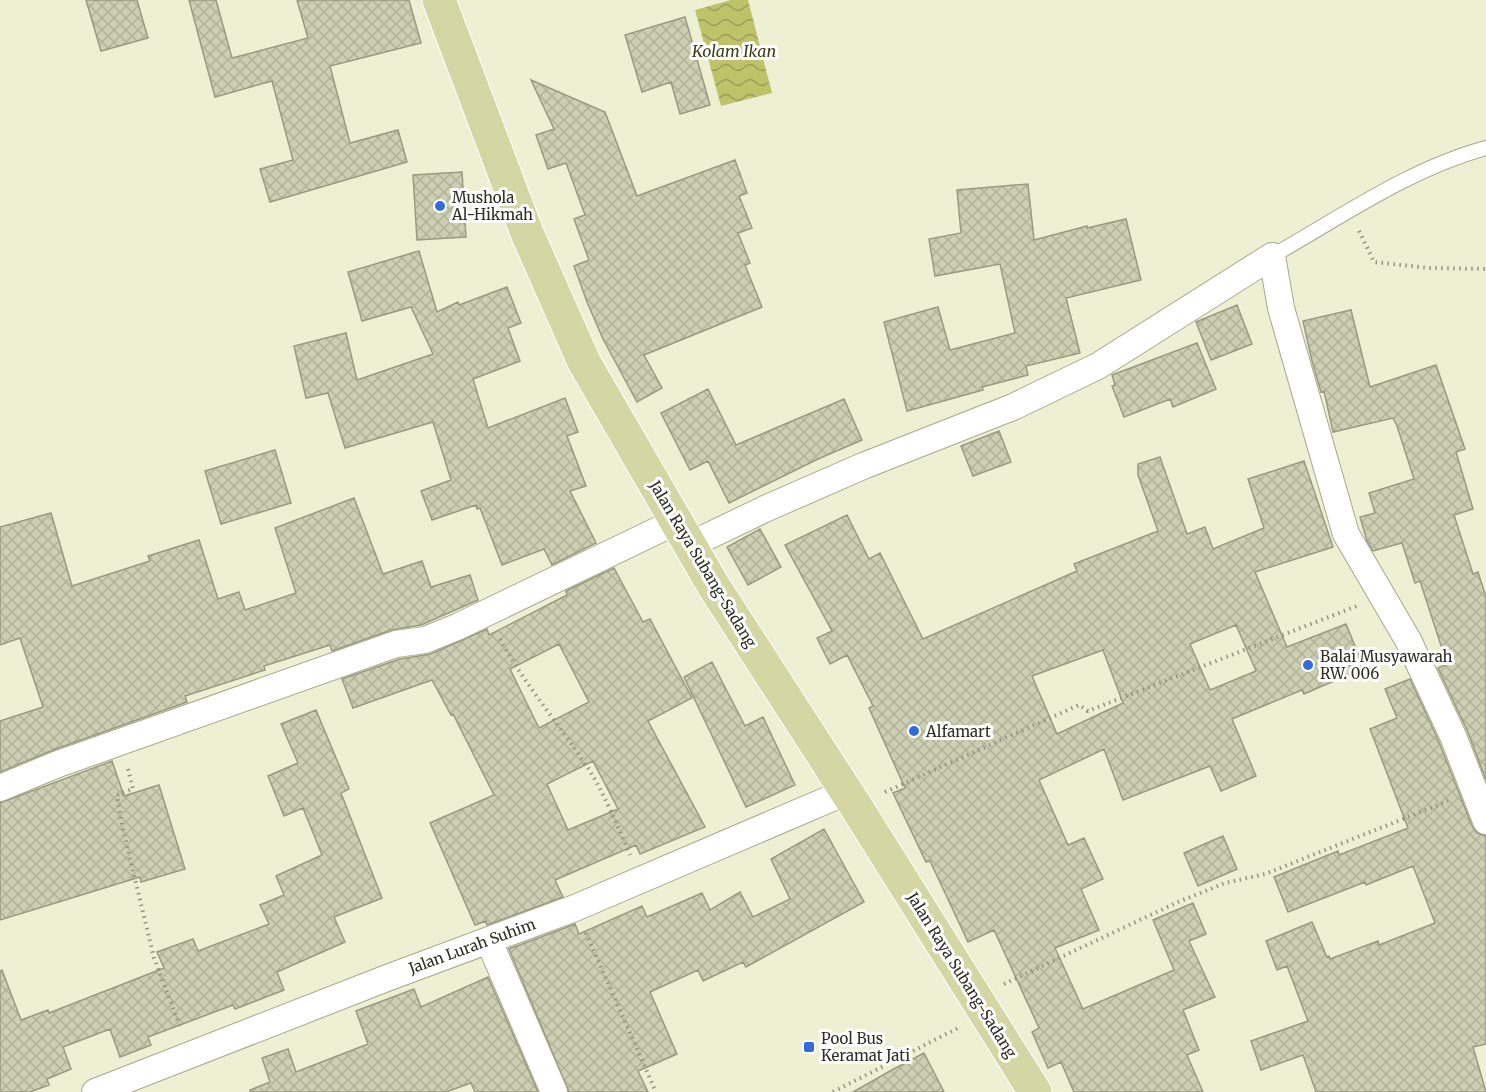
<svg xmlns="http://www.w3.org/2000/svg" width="1486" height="1092" font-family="Merriweather,serif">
<defs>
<pattern id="water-waves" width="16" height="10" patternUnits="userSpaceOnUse" patternTransform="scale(1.5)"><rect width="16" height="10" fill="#bec36a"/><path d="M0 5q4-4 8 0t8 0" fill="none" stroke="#9b9f57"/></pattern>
<pattern id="building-cross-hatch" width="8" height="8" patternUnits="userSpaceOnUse" patternTransform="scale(1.5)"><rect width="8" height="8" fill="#cdcfb3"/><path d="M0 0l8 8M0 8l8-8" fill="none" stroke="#b0b29a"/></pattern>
</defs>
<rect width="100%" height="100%" fill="#edf0d3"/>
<!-- water -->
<path fill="url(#water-waves)" d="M731,0h17l24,93 -51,13 -26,-96z"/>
<!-- building -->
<path fill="url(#building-cross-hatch)" stroke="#999b80" stroke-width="1.5" fill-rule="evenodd" d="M86,0h51l11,38 -47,13z
M189,0h27l16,58 76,-20 -11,-38h112l12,43 -91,23 20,77 48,-13 9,32 -137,40 -10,-33 33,-9 -21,-79 -57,16z
M685,17l25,88 -30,9 -9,-32 -29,10 -17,-57z
M531,80l74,32 32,84 98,-36 12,33 -8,3 13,32 -14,5 12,30 -5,2 17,42 -118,48 18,33 -25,14 -34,-63 -16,-37 -13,-36 15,-6 -15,-41 11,-4 -19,-52 -18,6 -12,-34 18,-6z
M462,172l4,65 -49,3 -4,-65z
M1028,184l6,56 53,-14v2l39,-9 15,61 -75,18 14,55 -54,13 2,9 -46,12 1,3 -76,21 -23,-89 54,-15 12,43 65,-17 -15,-69 -65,12 -6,-37 32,-6 -4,-43z
M419,251l18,61 21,-10 1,3 48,-18 14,36 -13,5 12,33 -47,18 15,49 77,-30 13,34 -11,4 19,50 -16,5 26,52 -44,22 -8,-16 -42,16 -22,-57 -3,1 -1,-4 -44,15 -11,-29 30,-11 -18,-58 -88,26 -17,-55 -22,5 -12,-52 52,-13 11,47 76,-26 -22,-47 -49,14 -14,-49z
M1237,305l15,39 -41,16 -15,-38z
M1351,310l19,77 66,-22 29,84 -9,3 17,57 -19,6 19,59 5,-2 8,25v183l-19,-50 -29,-62 9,-4 -27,-83 -5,2 -13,-40 -29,8 -6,-10 -7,-24 15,-4 -6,-20 45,-14 -17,-53 -4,-8 -60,14 -9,-41 -3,1 -9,-31 -9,-40z
M1197,343l19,46 -43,18 -3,-8 -46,18 -12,-31 3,-1 -3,-10z
M708,389l28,56 108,-46 18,41 -44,19 -89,44 -21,-42 -18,9 -29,-57z
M999,431l12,31 -38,14 -12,-30z
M275,450l16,53 -70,21 -16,-53z
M1160,457l27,77 18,-7 8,22 51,-21 -16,-49 56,-18 29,86 -78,25 32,75 59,-23 18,44 -60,26 -2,-4 -70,29 24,57 -35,15 -11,-25 -87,34 -19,-51 -65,31 29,65 16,-7 19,41 -22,10 18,41 -44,18 28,61 91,-39 -21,-50 40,-17 13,31 -17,7 26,56 -32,13 16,40 -12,5 16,37h-129l-13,-30 -13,6 -16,-36 7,-4 -45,-98 -26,12 -38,-81 -4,1 -33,-69 12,-5 -36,-80 4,-2 -26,-51 -17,9 -13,-26 15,-7 -47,-86 62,-30 22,44 11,-6 43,86 154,-68 -3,-7 84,-33 -20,-56v-11zM1236,625l20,46 -46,19 -20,-46zM1103,650l20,53 -66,31 -25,-58z
M354,498l29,76 39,-13 9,26 39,-12 8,25 -57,25 -30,5 -59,21 -2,-6 -66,21 1,4 -80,26 2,6 -134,48 -53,22v-51l43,-14 -23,-69 -20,7v-118l51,-14 21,73 78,-25 -2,-5 51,-16 19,59 21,-7 6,18 51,-17 -21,-65z
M760,529l21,38 -33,18 -21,-38z
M614,568l29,54 7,-3 42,79 -44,23 57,106 -65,27 -4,-9 -81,35 8,17 -76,28 -1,-4 -11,4 -45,-102 64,-28 -41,-81 -2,1 -19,-35 -79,28 -11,-29 58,-20 31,-5 56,-25 2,6 78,-40 -1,-4zM559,644l30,58 -50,26 -29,-59zM593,761l25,48 -50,21 -21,-46z
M712,662l33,64 18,-9 32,68 -49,22 -62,-130z
M1410,679l29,63 33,84 5,7 9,3v208l-13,3 13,45h-170l-13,-37 -42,15 -10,-29 57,-20 -21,-55 -10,4 -11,-29 46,-19 15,35 2,-1 1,3 48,-18 1,4 56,-22 -22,-57 -47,19 -1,-3 -77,30 -14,-35 64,-26 1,4 69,-27 -38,-99 27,-11 -12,-29z
M316,710l33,79 -8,4 41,105 -48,19 11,25 -68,30 7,18 -49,19 -2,-4 -85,32 3,8 -31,12 -10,-28 -47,18 8,22 -24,10 2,6 -19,7h-30v-121l2,-1 19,50 27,-10 1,3 115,-45 -7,-16 36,-13 5,12 71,-27 -9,-19 24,-10 -8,-19 46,-21 -19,-47 -19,8 -16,-40 30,-13 -17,-39z
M112,761l12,35 35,-11 26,84 -44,13 -1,-5 -140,43v-117z
M824,829l40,73 -118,65 -3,-5 -40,19 -5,-11 -48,22 27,62 -39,17 10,21h-79l-60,-143 66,-25 4,10 63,-28 5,11 55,-24 8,17 30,-18 13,25 37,-18 -19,-40z
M1223,836l14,33 -39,17 -14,-33z
M488,977l50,115h-63l-4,-9 -25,9h-196v-2l20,-8 -8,-24 26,-9 8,23 72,-28 -12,-33 58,-22 7,18z
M924,1053l20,39h-91l37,-21z"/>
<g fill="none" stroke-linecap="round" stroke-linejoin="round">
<!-- lane casing -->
<g stroke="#a5a88c" stroke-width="16">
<path id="lane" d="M1272,256c69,-39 137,-87 214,-108"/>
</g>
<!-- street casing -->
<g stroke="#a5a88c" stroke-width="28">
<path id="street" d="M690,545l77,-37 96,-42 150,-59 85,-41 174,-110 9,52 65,226 62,106 45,96 33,85
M0,788l58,-24 338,-120 29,-4 32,-13 218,-105
M489,941l65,151
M95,1092l292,-114 188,-70 271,-116"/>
</g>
<!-- primary casing -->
<g stroke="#fff" stroke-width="35">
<path id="primary" d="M439,0l88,233 57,129 129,223 142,220 180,287"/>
</g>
<!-- path -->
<path stroke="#929480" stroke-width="4" stroke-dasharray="1.5 4.5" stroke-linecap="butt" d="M1359,231l15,31 55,6 57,1
M500,639c25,46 59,85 88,129 17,27 29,57 42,87
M128,769l5,20 -16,6 5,30 32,133 27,71
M885,792l194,-87 9,6 269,-105
M586,933l70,159
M1004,984l174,-82 47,-19 40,-9 183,-73
M833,1092l125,-64"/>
<!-- lane -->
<use href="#lane" stroke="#fff" stroke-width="14"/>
<!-- street -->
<use href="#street" stroke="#fff" stroke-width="26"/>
<!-- primary -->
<use href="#primary" stroke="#d4d7a3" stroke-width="33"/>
</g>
<!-- markers -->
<g fill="#316cda" stroke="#fff" stroke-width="2">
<circle cx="440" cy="206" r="6"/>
<circle cx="1308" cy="665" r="6"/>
<circle cx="914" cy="731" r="6"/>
<rect x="803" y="1041" width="12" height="12" rx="3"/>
</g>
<g text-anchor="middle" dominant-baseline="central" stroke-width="6" stroke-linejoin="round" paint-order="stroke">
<!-- poi labels -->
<g font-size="15" fill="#2d2e23" stroke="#fff" text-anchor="start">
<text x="452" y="197">Mushola<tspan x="452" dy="17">Al-Hikmah</tspan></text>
<text x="1320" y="656">Balai Musyawarah<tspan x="1320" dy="17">RW. 006</tspan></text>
<text x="926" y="731">Alfamart</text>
<text x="821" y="1038">Pool Bus<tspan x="821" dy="17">Keramat Jati</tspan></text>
</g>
<!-- street labels -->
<g font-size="15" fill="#2d2e23" stroke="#fff">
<text transform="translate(703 564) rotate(59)">Jalan Raya Subang-Sadang</text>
<text transform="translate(472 946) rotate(-20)">Jalan Lurah Suhim</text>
<text transform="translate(962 975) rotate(58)">Jalan Raya Subang-Sadang</text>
</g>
<!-- water labels -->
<g font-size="16" font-style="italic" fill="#3c3e18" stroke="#fff">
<text x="734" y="51">Kolam Ikan</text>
</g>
</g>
</svg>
